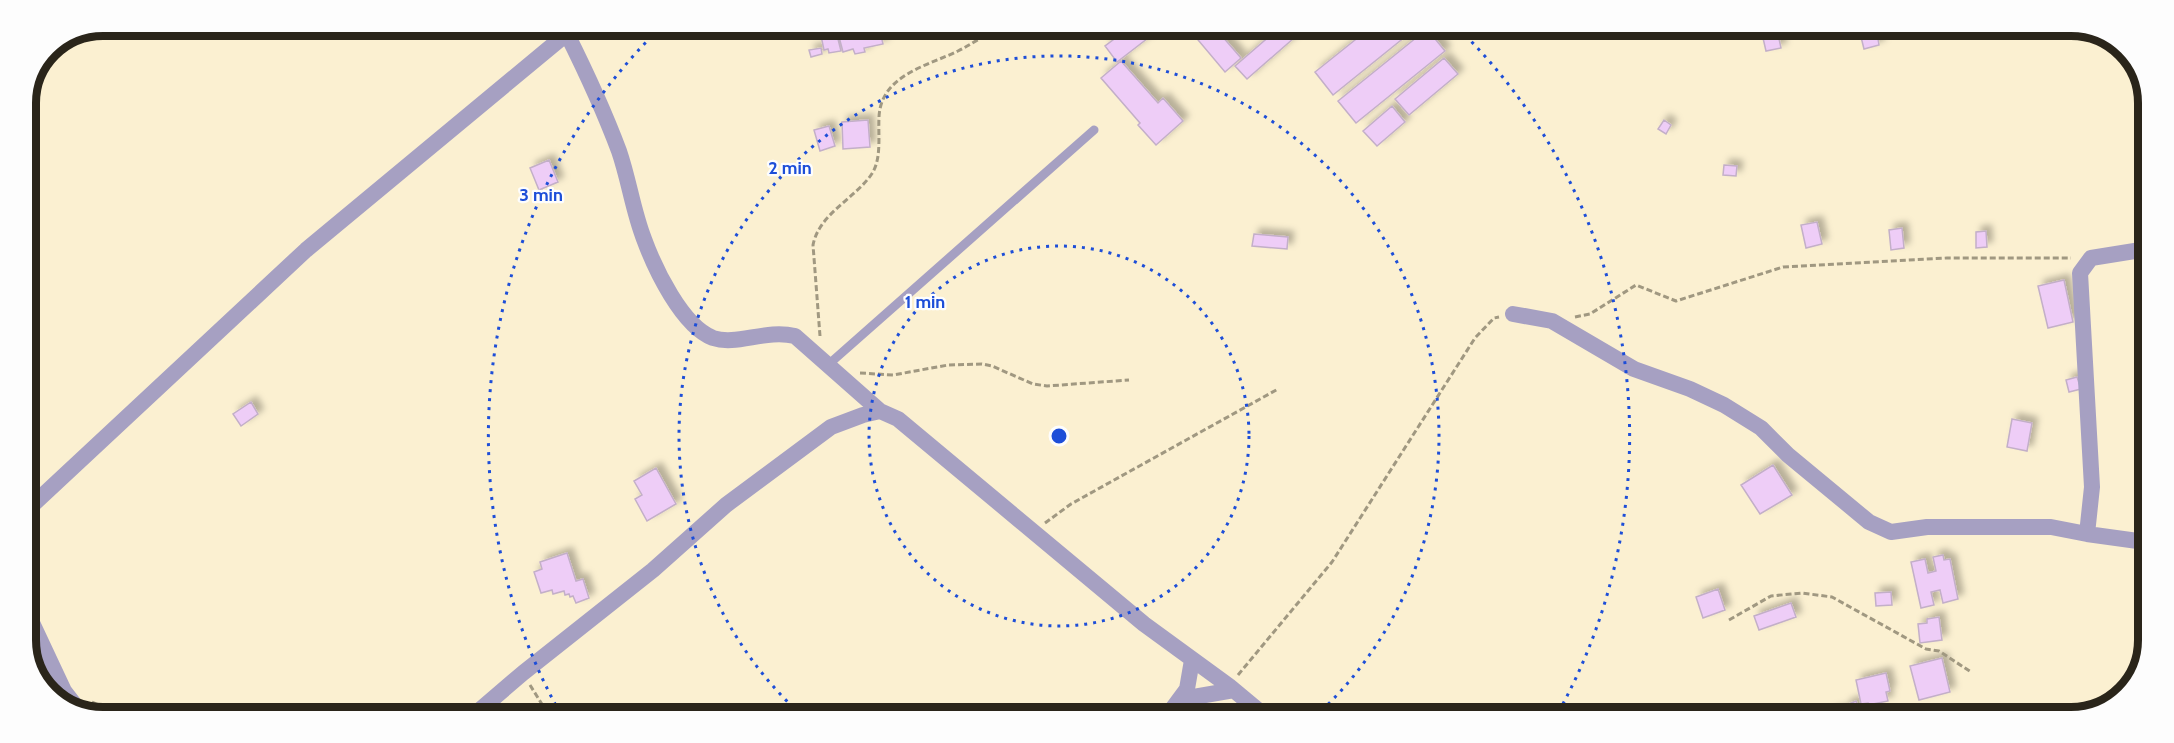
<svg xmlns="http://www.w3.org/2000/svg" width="2174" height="743" font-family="Cabin,sans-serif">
<defs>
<filter id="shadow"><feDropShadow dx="5.5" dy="-5.5" stdDeviation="3" flood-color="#0004"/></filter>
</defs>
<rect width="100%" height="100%" fill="#fbf0d1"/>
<!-- building -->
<path fill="#eecdf7" stroke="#c3afc8" stroke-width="1.5" filter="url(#shadow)" d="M835,27l6,24 -12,2 -1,-4 -4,1 -4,-19z
M846,27h33l4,17 -19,4 1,4 -10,2 -2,-5 -10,3 -6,-23z
M1129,28h32l-44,34 -12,-16z
M1188,28h27l26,30 -16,14z
M1279,28h6l9,10 -47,41 -12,-13z
M1370,28h46l-83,67 -18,-23z
M1427,29l18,22 -89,72 -18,-22z
M1877,33l2,12 -15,4 -3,-12z
M1778,34l3,14 -15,3 -3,-13z
M821,48l1,6 -11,3 -2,-7z
M1444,58l14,16 -49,41 -14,-16z
M1121,61l37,42 5,-5 20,23 -27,24 -18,-20 2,-2 -39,-45z
M1392,106l13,16 -28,24 -14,-15z
M868,120l2,27 -27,2 -1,-27z
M1664,120l7,5 -5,9 -8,-5z
M829,126l6,20 -15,5 -6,-21z
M549,160l9,22 -19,8 -9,-22z
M1724,165l13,1 -1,10 -13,-1z
M2148,207l-1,15 -3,1 -3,-15z
M1817,222l5,22 -16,4 -5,-23z
M1902,228l2,20 -13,2 -2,-20z
M1986,231l1,16 -11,1v-16z
M1254,234l34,3 -1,12 -35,-3z
M2064,280l9,42 -25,6 -10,-42z
M2077,377l4,12 -12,3 -3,-12z
M251,402l7,12 -17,12 -8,-12z
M2012,419l20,4 -5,28 -20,-4z
M1773,465l19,30 -32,19 -19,-29z
M656,468l20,36 -29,17 -12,-22 7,-4 -8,-14z
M567,553l9,28 7,-2 6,19 -13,5 -3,-7 -3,1 -1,-3 -4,1 -1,-4 -11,3 -1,-4 -11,3 -7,-21 8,-3 -2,-7z
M1943,555l1,5 6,-1 8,40 -15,4 -3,-13 -9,2 3,13 -13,3 -10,-46 14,-3 3,14 8,-2 -3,-14z
M1718,589l7,21 -22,8 -7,-21z
M1891,592l1,13 -16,1 -1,-13z
M1791,603l5,14 -37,13 -5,-14z
M1939,617l3,23 -22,3 -2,-19 9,-1v-4z
M1942,658l8,34 -31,8 -9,-34z
M1886,673l4,18 -4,1 2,9 -20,4v-2l-7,1 -5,-24z
M1856,701l6,15 -35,1v-2l12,-5 1,3 6,-2 -2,-5z"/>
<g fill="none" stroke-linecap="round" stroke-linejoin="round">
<!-- path -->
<path stroke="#a09881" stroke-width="3" stroke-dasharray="6 3" stroke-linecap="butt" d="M1575,317l15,-3 46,-29 40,16 107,-34 164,-9h124
M820,336l-7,-91c6,-31 41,-46 58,-70 11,-15 7,-39 8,-58 2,-42 48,-51 79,-66 10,-5 19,-11 28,-16
M860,373l33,2 55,-10 34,-1 10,2 41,18 14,2 82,-6
M1045,523l26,-19 207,-115
M1729,620l42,-24 31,-3 30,4 94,52 13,2 32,21
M1238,675l94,-113 143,-224 19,-20 5,-1
M530,685l18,29
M92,702l27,12"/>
<!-- service -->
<path stroke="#a6a0c2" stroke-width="9" d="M829,364l265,-234"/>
<!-- minor -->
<path stroke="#a6a0c2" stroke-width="16" d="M567,34c19,38 37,77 52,117 10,29 14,60 25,88 11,30 38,87 69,99 24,8 52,-9 82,-2l85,75
M1513,314l39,7 82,48 56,20 34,16 37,23 27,27 81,67 22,10 36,-5h124l36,7 58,8
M26,511l280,-261 270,-224
M2087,534l5,-47 -12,-214 11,-15 56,-9
M26,610l38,81 17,22
M1182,699l52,-9
M475,714l48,-41 130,-103 73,-65 105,-78 32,-12 17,-4 18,8 246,205 85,62 36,30
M1167,716l20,-27 5,-29"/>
</g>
<!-- distance rings -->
<g fill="none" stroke="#1d4ed8" stroke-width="3" stroke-dasharray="3 6">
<circle cx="1059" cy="436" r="190"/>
<path d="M800 714A380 380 0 1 1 1318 714"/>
<path d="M560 713A571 571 0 0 1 659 29M1459 29A571 571 0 0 1 1558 713"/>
</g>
<!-- crop -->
<path d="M0 0H2174V743H0ZM103 36H2071A67 67 0 0 1 2138 103V640A67 67 0 0 1 2071 707H103A67 67 0 0 1 36 640V103A67 67 0 0 1 103 36Z" fill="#fdfdfd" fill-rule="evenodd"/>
<path fill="none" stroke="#2a251a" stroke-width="8" d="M103 36H2071A67 67 0 0 1 2138 103V640A67 67 0 0 1 2071 707H103A67 67 0 0 1 36 640V103A67 67 0 0 1 103 36Z"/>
<circle cx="1059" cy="436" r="9" fill="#1d4ed8" stroke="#fdfdfd" stroke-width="3"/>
<g font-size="18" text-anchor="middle" font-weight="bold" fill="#1d4ed8" stroke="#fdfdfd" stroke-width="4.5" stroke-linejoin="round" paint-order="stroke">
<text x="790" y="174">2 min</text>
<text x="541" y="201">3 min</text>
<text x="925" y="308">1 min</text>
</g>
</svg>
